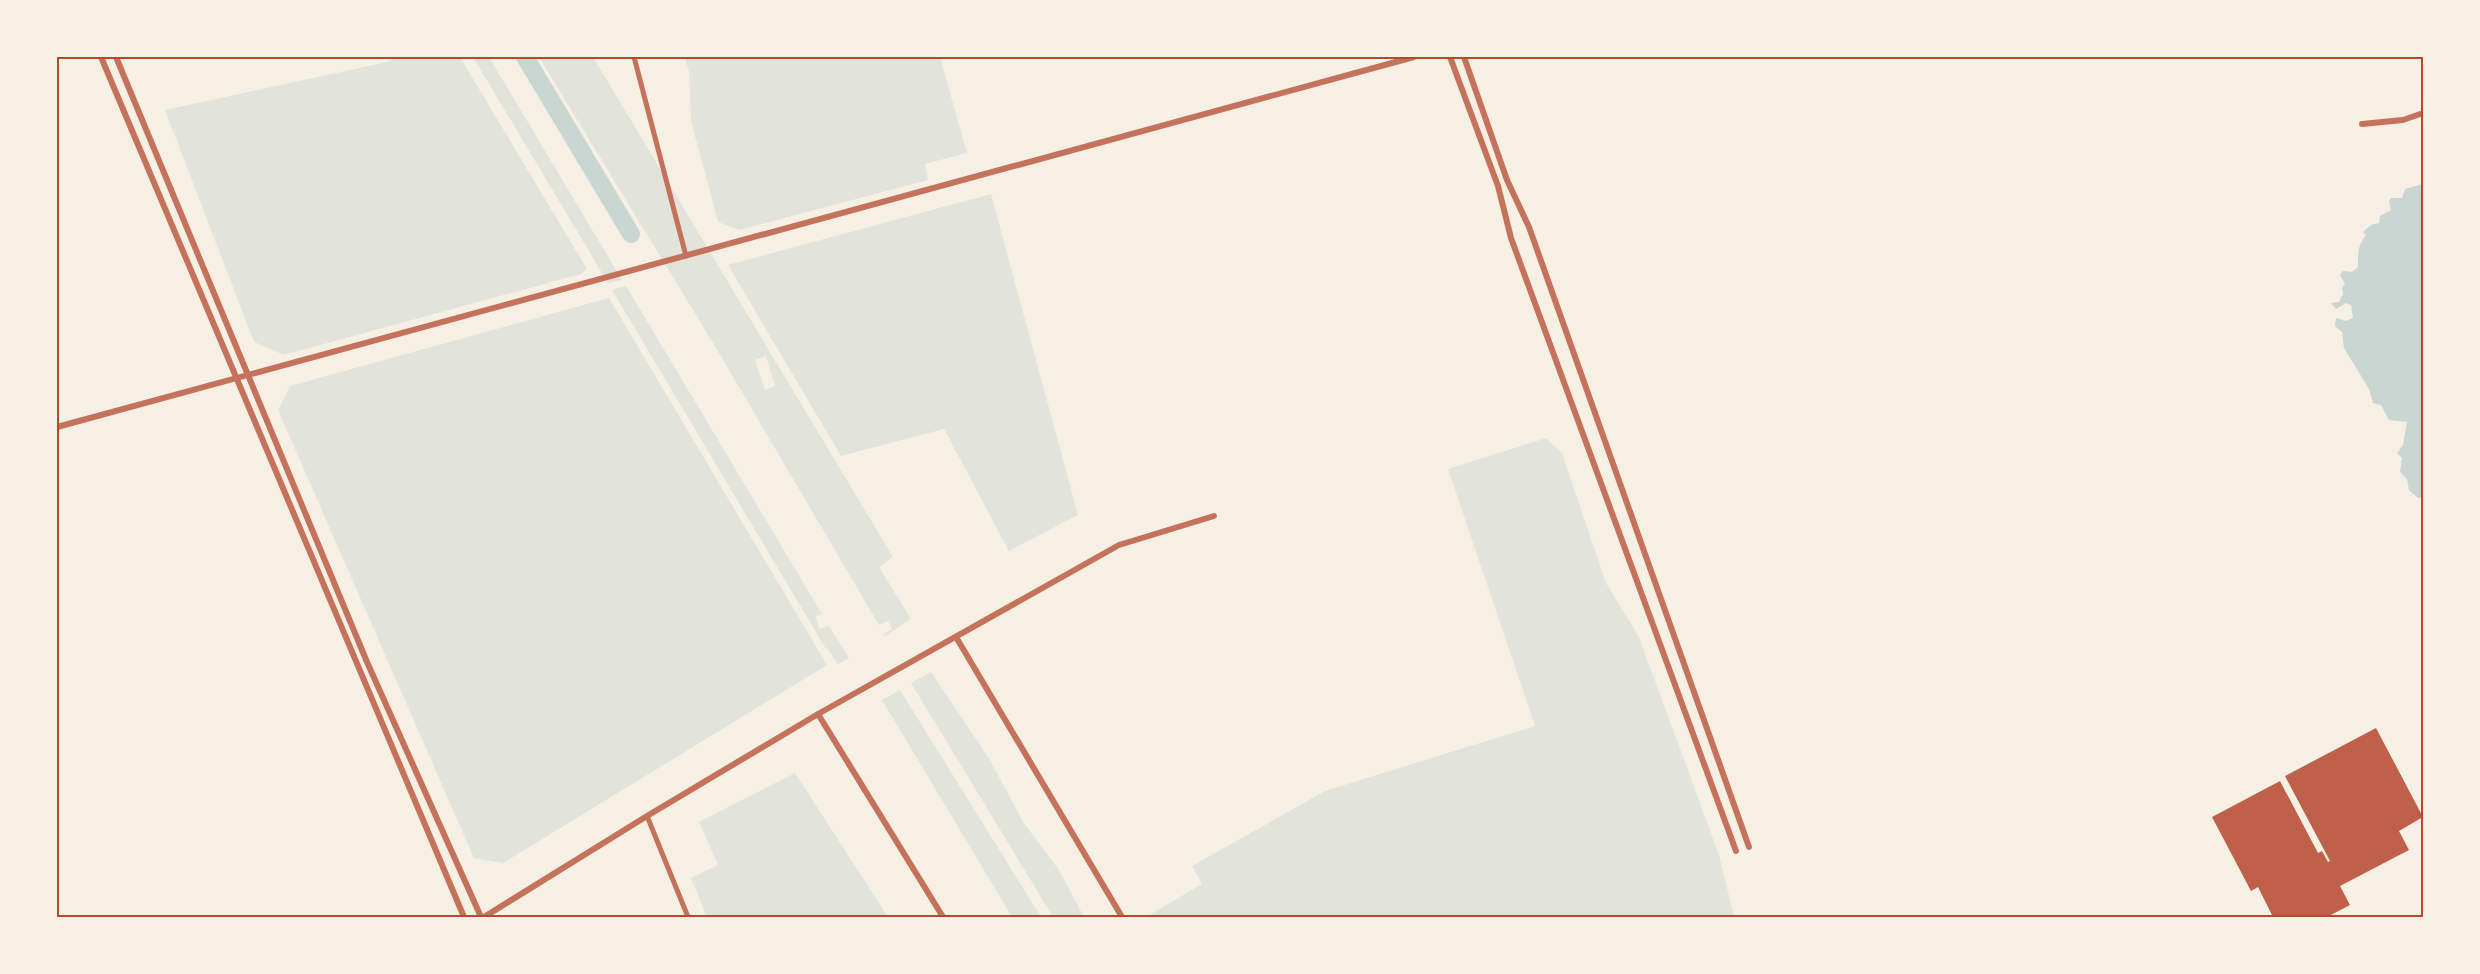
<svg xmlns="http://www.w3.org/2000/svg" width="2480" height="974" font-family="'PT Sans',sans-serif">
<rect width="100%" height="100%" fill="#f6efe4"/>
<!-- green -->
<path fill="#e2e4dc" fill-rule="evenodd" d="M397,57h63l127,212 -6,5 -297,81 -30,-13 -89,-232 222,-48z
M473,57h16l133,223 -14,3z
M539,57h54l300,500 -14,10 32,52 -26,17 -1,-2 8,-5 -4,-8 -9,4 -163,-277zM766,356l9,30 -10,4 -10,-30z
M685,57h255l27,96 -42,11 3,16 -189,50 -21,-8 -27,-101 -2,-49z
M991,194l87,321 -69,36 -65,-122 -103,27 -113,-191z
M626,286l196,328 -6,2 3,13 10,-3 20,32 -11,6 -11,-16 -1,1 -214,-359z
M609,298l218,367 -324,198 -29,-5 -196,-448 12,-24z
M1546,438l16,15 44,130 33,54 80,218 15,62h-588l56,-33 -10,-18 133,-75 210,-65 -87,-257z
M931,672l59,88 33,62 36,48 25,47h-31l-142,-234z
M900,690l141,227h-29l-130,-217z
M795,773l93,144h-181l-16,-39 27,-13 -19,-43z"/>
<!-- water -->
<path fill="#c9d6d2" d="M2423,184v313l-5,1 -9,-8 -2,-11 -7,-7 2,-14 -5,-5 6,-8 4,-23 -18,-2 -8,-15 -8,-2 -4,-14 -25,-41 -2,-16 -7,-6 1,-8 10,3 7,-3 -2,-13 -5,-2 -10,6 -5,-6 8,-1 4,-8 -1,-6 3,-4 -5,-9 3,-4 9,1 6,-5c0,-14 -1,-20 8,-32l-3,-3 8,-7 8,-2 1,-7 11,-6 -2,-9 2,-3h11l3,-9z"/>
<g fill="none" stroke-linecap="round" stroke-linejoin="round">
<!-- river -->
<path stroke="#c9d6d2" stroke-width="18" d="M525,57l106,177"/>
</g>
<!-- building -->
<path fill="#bf614a" d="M2376,728l47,89 -24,14 10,19 -69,36 10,19 -23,12h-54l-15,-30 -7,4 -39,-74 68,-36 38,72 4,-2 6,11 2,-1 -45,-85z"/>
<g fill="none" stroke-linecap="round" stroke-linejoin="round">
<!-- minor -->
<path stroke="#c5725c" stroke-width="5" d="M634,57l52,199
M647,816l41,101"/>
<!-- tertiary -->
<path stroke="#c5725c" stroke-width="6" d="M101,57l363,860
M116,57l251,605 114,255
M1450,57l48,129 13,52 225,613
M1464,57l43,123 22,47 220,620
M2362,124l41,-4 20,-7
M57,427l1357,-370
M956,637l166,280
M818,714l125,203
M484,917l163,-101 171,-102 301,-169 95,-29"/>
</g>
<!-- border -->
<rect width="2480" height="974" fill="none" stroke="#f6efe4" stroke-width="117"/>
<rect x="58" y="58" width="2364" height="858" fill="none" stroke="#b5482f" stroke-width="2"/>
</svg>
